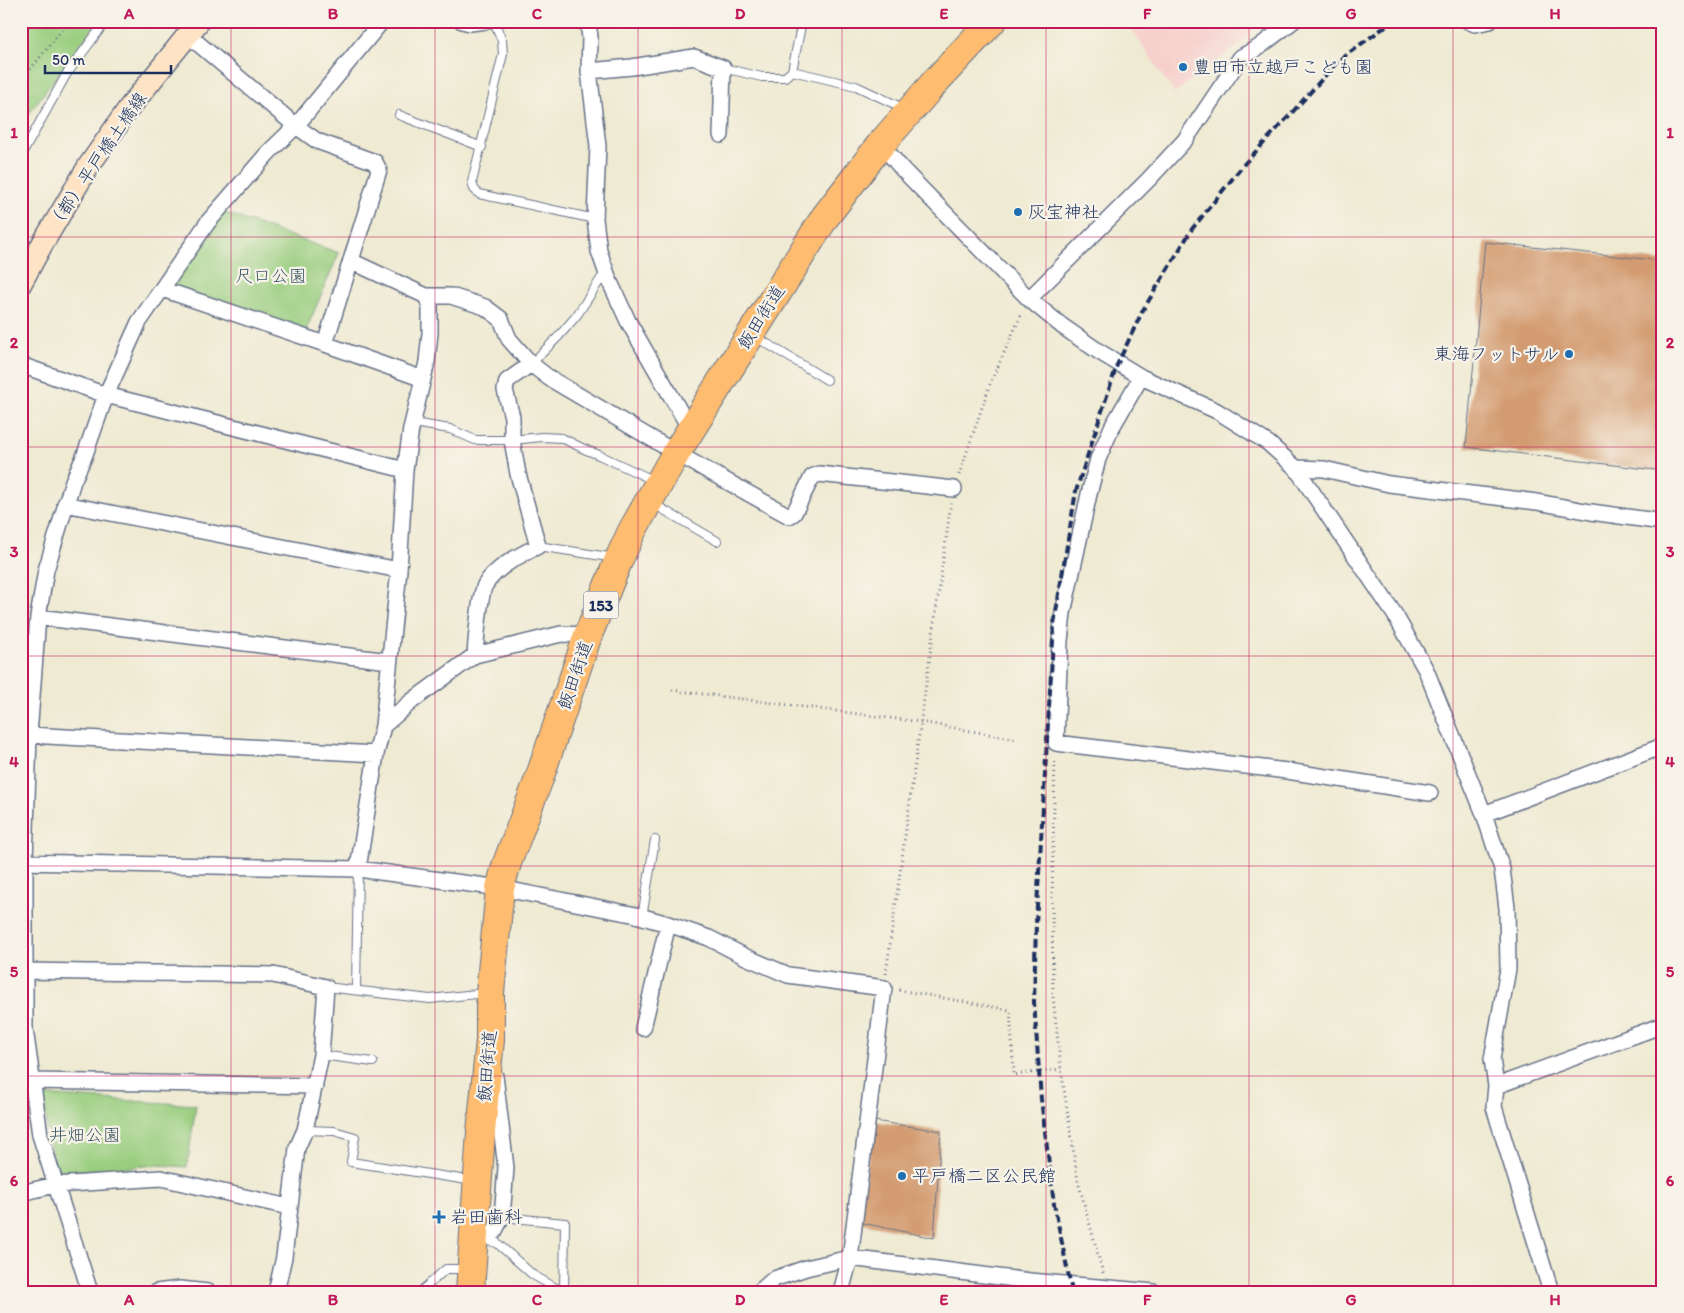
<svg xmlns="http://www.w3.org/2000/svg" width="1684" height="1313" font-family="Itim,'Klee One',sans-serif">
<rect width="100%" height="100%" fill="#f7f3e8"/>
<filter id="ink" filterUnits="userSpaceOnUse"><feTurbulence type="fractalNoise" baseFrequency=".02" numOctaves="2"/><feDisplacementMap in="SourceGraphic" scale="10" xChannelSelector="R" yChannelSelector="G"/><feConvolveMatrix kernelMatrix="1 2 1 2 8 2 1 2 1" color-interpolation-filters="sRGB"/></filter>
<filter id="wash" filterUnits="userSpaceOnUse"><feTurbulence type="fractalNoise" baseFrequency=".0096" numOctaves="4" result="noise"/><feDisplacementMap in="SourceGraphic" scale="20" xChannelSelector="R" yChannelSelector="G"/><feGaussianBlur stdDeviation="1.12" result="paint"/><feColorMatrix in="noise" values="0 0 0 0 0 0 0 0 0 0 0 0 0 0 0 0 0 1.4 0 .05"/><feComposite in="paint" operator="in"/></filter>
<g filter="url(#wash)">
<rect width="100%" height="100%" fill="#efead2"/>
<!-- built -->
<path fill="#f7d0cd" d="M1126,21h131l-14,21 -69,51z"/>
<!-- green -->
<path fill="#9ace7f" stroke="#5a7e6e" d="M21,21h77l-77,103z
M223,212l116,41 -35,82 -138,-51z
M42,1095l154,10 -9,62 -29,-2 -104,8z"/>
<g id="blocks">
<!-- building -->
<path fill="#d39b71" d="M1485,242l178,19v210l-197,-24z
M874,1121l67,10 -7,107 -76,-16z"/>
</g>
</g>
<g filter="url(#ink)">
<use href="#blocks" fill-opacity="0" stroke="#657087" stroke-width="1"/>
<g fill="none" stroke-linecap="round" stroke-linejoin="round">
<!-- lane casing -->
<g stroke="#657087" stroke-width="10">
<path id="lane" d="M494,21l8,20 1,13 -31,128 2,7 5,5 116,25
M723,68l39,9h23l7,-6 10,-50
M792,71l64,15 49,23
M399,115l83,32
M21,156l45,-81 40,-54
M756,337l71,43
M531,364l28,-28 18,-21 29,-44
M413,423l37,6 25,11h37l30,-3 20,1 22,11 15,6 56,26
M652,503l65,38
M538,546l77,12
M642,917l13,-77
M326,987l104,12 55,-6
M356,990l2,-121
M321,1055l52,7
M305,1130l29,1 21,6 -4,25 123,19
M502,1217l63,6 -1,69
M480,1239l17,4 36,32 30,17
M420,1292l26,-23h21"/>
</g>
<!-- street casing -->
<g stroke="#657087" stroke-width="18">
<path id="street" d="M462,21l8,2 16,-2
M588,21l2,17 -1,33 9,75 -3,73 4,32 10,29 19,41 62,108
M1468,21l7,3 15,-3
M1659,21l4,3
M188,35l108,91 21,15 58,21 4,8 -54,174
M589,71l43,-4 62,-10 29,11 -2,67
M881,144l22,26 126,129 33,27 36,25 43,26 76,34 51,32 28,25 99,147 31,55 58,144 18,55 5,39 1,61 -16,90 4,27 -2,21 57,185
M351,261l75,35 4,9v28l-3,29 -16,67 -6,41 -6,100 -16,156 -7,28 -18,115
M162,289l163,55 98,35
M426,296h25l34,11 16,12 8,20 22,25
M1029,299l120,-120 36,-39 56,-83 18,-10 34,-26
M21,365l85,30 299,75
M1141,377l-29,50 -14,32 -9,35 -26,119 -3,28 -4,102 231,28 143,22
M1296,468l28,1 65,15 148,18 54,10 72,10
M65,504l334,66
M38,617l351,44
M475,655l86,-21 27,1
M383,726l29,-25 63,-46c1,-14 5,-61 10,-70 11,-18 35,-30 53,-39l-20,-72 -6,-34v-23l-7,-27 2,-9 24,-17 18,14 127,75 113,63 5,-3 18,-36 7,-3 135,15
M29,735l347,19
M1484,814l179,-68
M21,862l337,7 142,19 136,27 32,9 41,14 37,19 42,18 96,13 -34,270 -9,34
M25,971l248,4 53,12 -5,68 -16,75 -8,18 -13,109 -8,35
M643,1028l25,-104
M32,1081l283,5
M1496,1086l167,-61
M21,1193l34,-8 106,-7 128,29
M473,1237l21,-5 8,-15 4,-49 -11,-92
M90,1292l-50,-157 -15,-106v-167l4,-127 9,-118 8,-47 27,-89 11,-24 22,-62 33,-73 69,-100 60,-69 28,-27 86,-105
M156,1292l24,-3 28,3
M759,1292l15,-13 32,-11 44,-10 180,23 124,11"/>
</g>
<!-- secondary casing -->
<g stroke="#657087" stroke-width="24">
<path id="secondary" d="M21,283l19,-35 48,-81 41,-59 70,-87"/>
</g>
<!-- highway casing -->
<g stroke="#657087" stroke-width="30">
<path id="highway" d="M470,1292l11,-160 9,-92v-47l10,-105 7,-25 32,-84 49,-144 31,-76 13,-28 44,-78 149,-236 56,-73 54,-62 57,-61"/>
</g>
<!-- path -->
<path stroke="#657087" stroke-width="3" stroke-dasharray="1 4" stroke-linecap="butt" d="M21,81l48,-60
M959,475l31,-91 32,-71
M672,690l249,32 96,17
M1055,757l-3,143 1,97 8,72 17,112 25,92
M886,974l65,-471
M899,990l111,20 4,65 47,-6"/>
<!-- lane -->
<use href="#lane" stroke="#fff" stroke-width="8"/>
<!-- street -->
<use href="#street" stroke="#fff" stroke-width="15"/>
<!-- secondary -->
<use href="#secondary" stroke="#fee4c5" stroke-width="21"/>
<!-- highway -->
<use href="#highway" stroke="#fdbc6f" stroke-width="28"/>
<!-- rail -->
<path stroke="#1b2f5e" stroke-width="4" stroke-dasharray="8 4" stroke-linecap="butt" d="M1072,1292l-18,-88 -13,-105 -7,-97 2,-79 18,-299 22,-133 41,-126 26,-55 49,-81 53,-66 44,-47 50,-56 54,-39"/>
</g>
</g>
<!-- grid -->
<path fill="none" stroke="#c2185b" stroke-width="1" stroke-opacity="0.55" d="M231,21v1271M435,21v1271M638,21v1271M842,21v1271M1046,21v1271M1249,21v1271M1453,21v1271M21,237h1642M21,447h1642M21,656h1642M21,866h1642M21,1076h1642"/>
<!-- markers -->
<g fill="#1f6fb2" stroke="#f7f3e8" stroke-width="2">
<circle cx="1183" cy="67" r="5"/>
<circle cx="1018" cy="212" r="5"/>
<circle cx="1569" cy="354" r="5"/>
<circle cx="902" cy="1176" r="5"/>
<path d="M436.5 1209.5h5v5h5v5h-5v5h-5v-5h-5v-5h5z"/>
</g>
<g text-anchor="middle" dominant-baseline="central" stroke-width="4.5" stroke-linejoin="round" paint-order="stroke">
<!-- shield labels -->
<rect fill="#f7f3e8" stroke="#5d6a87" stroke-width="1" x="583.5" y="591.5" width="35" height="27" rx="4"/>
<g font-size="16" font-weight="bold" fill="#1b2f5e">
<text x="601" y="605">153</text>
</g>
<!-- poi labels -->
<g font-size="18" fill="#1b2f5e" stroke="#f7f3e8" text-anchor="start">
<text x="1193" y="67">豊田市立越戸こども園</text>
<text x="1028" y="212">灰宝神社</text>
<text x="1559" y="354" text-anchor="end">東海フットサル</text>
<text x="912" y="1176">平戸橋二区公民館</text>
<text x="450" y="1217">岩田歯科</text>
</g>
<!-- street labels -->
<g font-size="18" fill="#1b2f5e" stroke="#f7f3e8">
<text transform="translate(97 161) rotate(-56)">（都）平戸橋土橋線</text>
<text transform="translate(761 317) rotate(-58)">飯田街道</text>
<text transform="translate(575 675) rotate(-71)">飯田街道</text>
<text transform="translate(487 1066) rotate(-85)">飯田街道</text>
</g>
<!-- park labels -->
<g font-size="18" fill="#3b5766" stroke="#f7f3e8">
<text x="271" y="276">尺口公園</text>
<text x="85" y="1135">井畑公園</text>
</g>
</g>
<!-- margin -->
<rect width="1684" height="1313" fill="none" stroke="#f7f3e8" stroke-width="55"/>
<!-- scale -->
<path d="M45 65v8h126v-8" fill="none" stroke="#1b2f5e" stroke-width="2.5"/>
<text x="52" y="65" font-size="15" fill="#1b2f5e" stroke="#f7f3e8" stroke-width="4" paint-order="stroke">50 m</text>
<rect x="28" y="28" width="1628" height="1258" fill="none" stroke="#c2185b" stroke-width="2"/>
<g font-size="16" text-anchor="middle" font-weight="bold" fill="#c2185b">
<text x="129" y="19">A</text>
<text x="333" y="19">B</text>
<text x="537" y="19">C</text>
<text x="740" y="19">D</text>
<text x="944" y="19">E</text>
<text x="1147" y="19">F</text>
<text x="1351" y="19">G</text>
<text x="1555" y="19">H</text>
<text x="14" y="138">1</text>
<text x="1670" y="138">1</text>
<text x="14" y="348">2</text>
<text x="1670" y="348">2</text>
<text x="14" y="557">3</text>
<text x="1670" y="557">3</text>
<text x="14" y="767">4</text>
<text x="1670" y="767">4</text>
<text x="14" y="977">5</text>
<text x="1670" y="977">5</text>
<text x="14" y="1186">6</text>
<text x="1670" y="1186">6</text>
<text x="129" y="1305">A</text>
<text x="333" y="1305">B</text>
<text x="537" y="1305">C</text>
<text x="740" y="1305">D</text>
<text x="944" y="1305">E</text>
<text x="1147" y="1305">F</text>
<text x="1351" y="1305">G</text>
<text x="1555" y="1305">H</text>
</g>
</svg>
